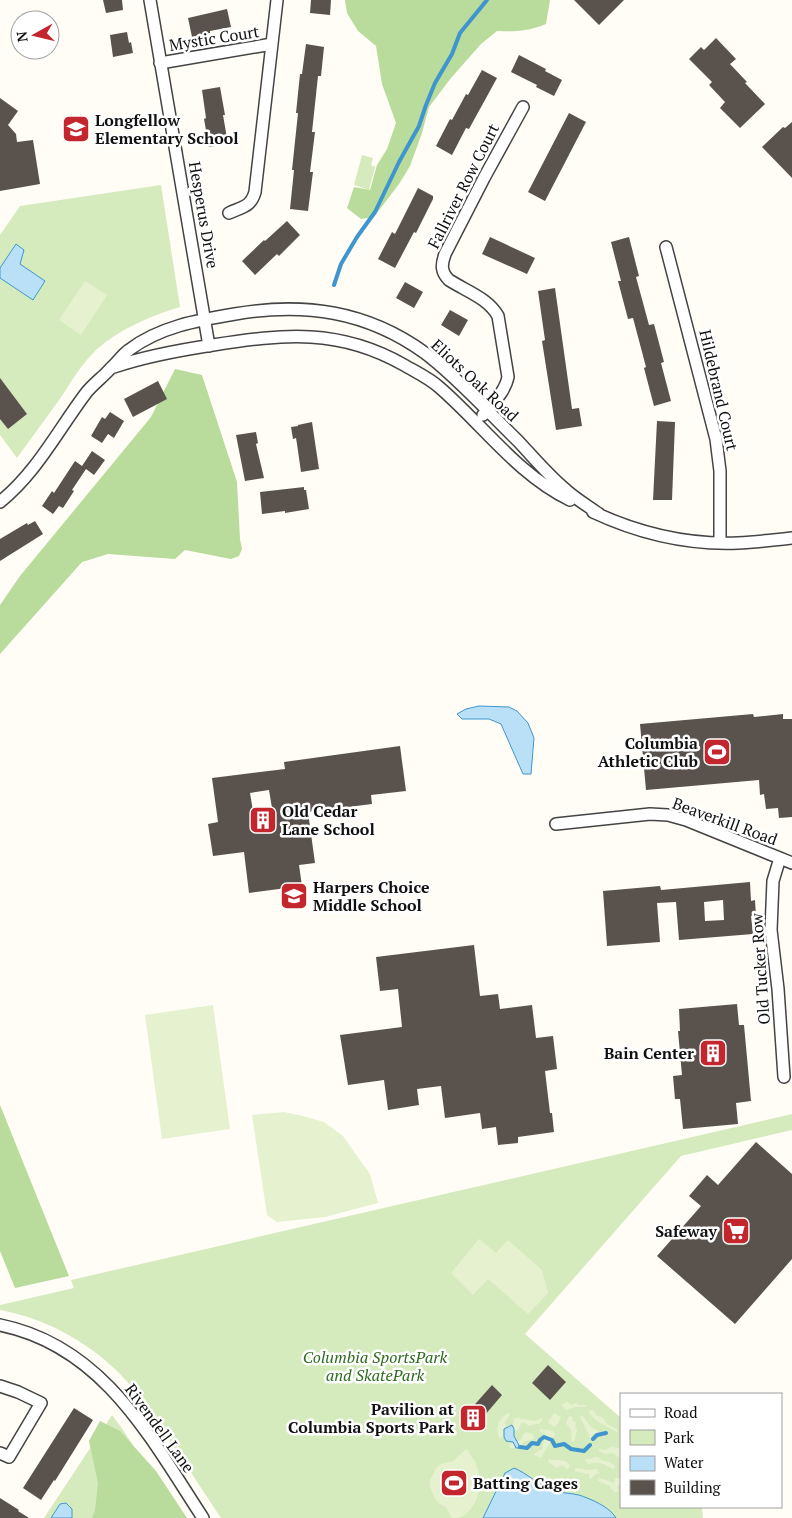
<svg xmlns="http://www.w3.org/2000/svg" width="792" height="1518" font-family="'PT Serif',serif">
<rect width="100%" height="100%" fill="#fffdf5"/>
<!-- green -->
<path fill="#d5ebbd" d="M362,155l11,3 -2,7 4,2 -6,23 -15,-5z
M161,185l19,122c-29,9 -61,22 -84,43 -14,14 -24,30 -34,46 -15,21 -30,41 -45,62l-17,-23v-200l20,-29z
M792,1114v16l-111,26 -156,178 96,84v89h81l1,11h-482c-18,-27 -35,-53 -53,-80 -15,-23 -30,-47 -51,-67 -32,-31 -73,-53 -117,-61v-5l74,-17 -3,-8z
M112,1415l9,12 60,91h-137z"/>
<!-- forest -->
<path fill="#b9dc9c" d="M345,0h205l-4,24c-17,7 -31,8 -49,7l-16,13 -30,34 -22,29 -7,26 -12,33 -11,18 -25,33 -13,2 -14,-11 7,-21 16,3 7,-25 10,-16 9,-26 -14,-39 -6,-38 -18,-15 -11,-18z
M175,369l27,6 35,107 3,57 2,10 -3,7 -8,3 -46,-9 -10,9 -67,-5 -26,8 -82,92v-49l20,-29 131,-159z
M0,1105l69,171 -54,12 -15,-37z
M100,1421l20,10 36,40 31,47h-95l3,-8 3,-27 -9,-42z"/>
<!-- pitch -->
<path fill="#e6f2cf" d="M85,281l22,14 -26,40 -22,-15z
M213,1005l17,124 -68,10 -17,-124z
M284,1112l19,4 21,6 19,14 27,38 8,29 -53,14 -48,5 -10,-7 -15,-100z
M479,1239l17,14 12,-13 34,30 6,23 -20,21 -40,-35 -15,16 -22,-22z
M567,1402l4,3 5,-2 2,2h8v2h-11l-9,3 -4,-4 1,-2z
M590,1410l4,1 3,5 5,1 5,7 11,6 -1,2c-10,-5 -22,-11 -28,-19z
M508,1413l2,1 -5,8 1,5 -3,3 1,7 -5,1c-3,-12 -2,-17 9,-25z
M554,1413l7,4 -3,7 -4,3 -6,-5z
M582,1415c6,7 7,13 17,16v3h-6l-2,4 -2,-1 -2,-6 -7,-14z
M570,1416l2,1 1,4 3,1 -1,5 2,2 -3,13 -3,-1c1,-6 1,-13 -5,-17l2,-6z
M517,1418l18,3 7,-3 1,1 -4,5h-5l-4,2 -6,-3h-3l-3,8 -4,-1 -1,-4 1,-7z
M540,1429l13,2 2,3 -14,24 -7,-3 1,-2 7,-4 3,-15 -6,-3z
M526,1432l6,2 2,3 -1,2 -10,3 -2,4 -4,-2 -3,4h-4l-1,-3 12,-5 2,-6z
M611,1447l10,1v8l-3,1 -5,-4 -8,1 -6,-3v-2l6,1z
M466,1449c15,15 18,41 6,58 -6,8 -10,11 -20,11l-6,-11 -6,-3 -5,-5 -5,-12v-7l6,-12 5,-4 12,-3z
M595,1457h3l3,3 8,2 6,4 -1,3c-12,-5 -13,-8 -26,-5l-3,-4 1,-1h5z
M549,1459c7,3 18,-2 21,8l-3,2 -5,-4 -5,3 -9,-6z
M575,1468l14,2 8,-1 3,4 -4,1 -5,5 -2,-2v-4l-3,1 -11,-3z
M599,1478l15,5 1,-5h5l1,7 -4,1 1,6h-4l-4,-6 -12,-5z"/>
<!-- water -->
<path fill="#b9e0f7" stroke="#3f96cf" d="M16,244l8,6 -4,14 25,17 -12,19 -33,-22v-10z
M479,706l30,1 8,4 11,12 6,15 -3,36h-8l-22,-50 -12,-5h-27l-5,-5 9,-5z
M512,1425l2,4v7l6,11 -1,1h-3l-3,-6 -7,-1 -2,-4v-8z
M514,1468c13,5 24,17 38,22 8,3 18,3 27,5 12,4 31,12 37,23h-133l22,-45z
M66,1503l6,6v9h-21l9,-14z"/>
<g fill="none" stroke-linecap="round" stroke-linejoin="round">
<!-- stream -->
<path stroke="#3f96cf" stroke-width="4" d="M334,285l7,-21 16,-27 18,-25 24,-50 20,-36 7,-21 9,-22 17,-29 8,-21 27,-33
M593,1439l4,-4 9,-2
M520,1447l7,1 5,-5 6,1 2,-4 4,-3 8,3 3,6 9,-2 7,5 13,2 6,-6"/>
</g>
<!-- building -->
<path fill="#5a524d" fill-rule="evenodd" d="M103,0h19l1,10 -17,3z
M311,0h20l-1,15 -20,-2z
M574,0h50l-25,25z
M227,9l4,18 -21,4v2l-18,4 -4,-19z
M127,32l2,11 2,-1 2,11 -20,4 -3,-22z
M716,38l20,21 -6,5 17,18 -2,1 20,21 -25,24 -20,-20 5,-6 -16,-17 3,-3 -23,-23 12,-12 3,3z
M306,44l18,3 -3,29h-3l-6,56h3l-5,40h3l-5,39 -18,-2 4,-39h-2l6,-57h-2l4,-39h2z
M519,55l27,14 -1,2 17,9 -8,16 -18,-9 1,-2 -26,-13z
M482,70l15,8 -28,51 -3,-1 -14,27 -16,-9 14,-27 2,1 14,-26 2,1z
M220,87l5,28h-2l5,29 -19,3 -5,-28 2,-1 -4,-28z
M0,98l18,13 -10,14 8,9 1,8 16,-2 7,44 -40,7z
M569,113l17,9 -41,79 -17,-9z
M792,122v56l-30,-31 21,-20 2,1z
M418,188l15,8v3l-17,34 -2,-1 -19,36 -17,-9 14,-27 3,2z
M287,221l13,14 -21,21 -2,-2 -22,21 -13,-14 22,-21 1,1z
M490,237l45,21 -8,16 -45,-20z
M629,237l10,39 -3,1 13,48 5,-1 10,38 -3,1 10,38 -17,5 -10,-38 2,-1 -13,-49 -5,1 -10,-38h3l-10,-39z
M405,282l18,10 -9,16 -18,-10z
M555,288l17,121 7,-1 3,18 -26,4 -14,-89 3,-1 -7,-49z
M450,310l18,10 -9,16 -18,-11z
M0,378l27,36 -19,15 -8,-10z
M158,381l9,18 -34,18 -9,-18z
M110,412l14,9 -10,17 -6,-4 -6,9 -11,-7 11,-19 3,2z
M657,421l18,1 -3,78h-19z
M312,422l7,47 -18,3 -4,-28 -1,-6 -3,1 -2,-12 7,-1v-1z
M256,432l2,11 -2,1 8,34 -19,3 -9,-46z
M92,451l13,9 -11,15 -8,-6 -14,21 2,1 -11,17 -4,-2 -6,8 -11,-8 10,-15 2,2 21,-32 7,5z
M304,487v3h2l3,19 -24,4v-2l-23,3 -2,-22z
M35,521l8,13 -43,27v-22l27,-16 1,2z
M753,714l1,3 29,-3v5h9v98l-13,1 -1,-10 -12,1 -2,-15 -4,1 -1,-15 -113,10 -6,-66z
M400,746l6,45 -35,4 1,9 -64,8 7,51 -16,2 3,21 -53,7 -5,-41 -31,4 -5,-32 10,-2 -6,-44 73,-9 -1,-7zM269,790l4,24 -19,3 -4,-24z
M750,882l1,19 4,-1 1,16h-5l2,18 -74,6 -3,-38 -19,1 3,39 -53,4 -4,-55 57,-5 1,4zM723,900l1,20 -19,1 -1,-19z
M474,945l6,51 18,-2 2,15 32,-4 4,33 17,-2 4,33 -12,2 5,42h2l2,19 -36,5v6l-20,2 -2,-18 -14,2 -2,-16 -35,5 -4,-32 -24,3 2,16 -31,5 -4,-30 -36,5 -8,-50 62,-8 -4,-38 -18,2 -4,-34z
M737,1004l2,21h5l7,76 -15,2 2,21 -55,5 -3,-30h-5l-2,-23 9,-1 -4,-44h2l-1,-22z
M756,1142l36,32v85l-57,65 -78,-68 44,-50 -12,-10 18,-21 11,10z
M548,1365l18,17 -16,18 -18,-17z
M492,1385l10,10 -29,34 -11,-10z
M74,1408l19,12 -38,61 -1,-1 -13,20 -18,-12z
M0,1498l19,12 -1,1 11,7h-29z"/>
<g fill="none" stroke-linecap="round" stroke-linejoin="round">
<!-- minor casing -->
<g stroke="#444" stroke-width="14">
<path id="minor" d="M150,0l59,346
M160,63l112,-19
M229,213c13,-6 22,-6 26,-21l22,-192
M666,247l50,192 4,32v72
M114,367c32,-11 66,-17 99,-22 71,-11 126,-17 191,20 12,7 25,13 35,22 44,38 78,87 131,113
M483,415c9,-11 22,-23 25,-38l-10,-61c-10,-18 -32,-25 -49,-36 -8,-8 -8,-15 -4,-26l39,-76 39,-71
M0,502c37,-30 58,-72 86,-109 7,-9 17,-16 24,-24 7,-6 12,-14 19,-19 30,-23 69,-30 106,-36 69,-12 132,-3 190,39 32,24 64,60 93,88 16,17 30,34 48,49 10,9 22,16 33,24
M593,512c47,22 94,33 145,31 18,-1 36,-3 54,-5
M556,824l94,-10 18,1 18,5 106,43
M780,858l-7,23 -2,49 7,59 6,88
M0,1325c103,21 150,112 203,193
M0,1386l18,6 23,11 -32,54 -9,-4"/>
</g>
<!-- minor -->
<use href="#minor" stroke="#fff" stroke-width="11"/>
</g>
<!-- icons -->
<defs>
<g id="school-square" transform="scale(1.4375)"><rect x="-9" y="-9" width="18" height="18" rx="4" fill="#c4262e" stroke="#fff"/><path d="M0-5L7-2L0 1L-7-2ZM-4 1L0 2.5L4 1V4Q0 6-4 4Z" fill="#fff"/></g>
<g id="stadium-square" transform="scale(1.4375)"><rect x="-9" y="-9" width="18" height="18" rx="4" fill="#c4262e" stroke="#fff"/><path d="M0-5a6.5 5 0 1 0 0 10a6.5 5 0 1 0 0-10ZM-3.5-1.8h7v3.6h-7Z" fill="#fff"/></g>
<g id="building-square" transform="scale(1.4375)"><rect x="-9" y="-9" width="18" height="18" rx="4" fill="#c4262e" stroke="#fff"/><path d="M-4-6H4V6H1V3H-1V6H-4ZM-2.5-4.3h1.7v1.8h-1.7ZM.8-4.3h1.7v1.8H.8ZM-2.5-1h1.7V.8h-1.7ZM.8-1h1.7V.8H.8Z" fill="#fff"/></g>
<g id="supermarket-square" transform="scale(1.4375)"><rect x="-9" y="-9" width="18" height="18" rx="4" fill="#c4262e" stroke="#fff"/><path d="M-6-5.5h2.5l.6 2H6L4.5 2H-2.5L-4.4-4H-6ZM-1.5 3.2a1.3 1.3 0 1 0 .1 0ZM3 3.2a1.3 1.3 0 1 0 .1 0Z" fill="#fff"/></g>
</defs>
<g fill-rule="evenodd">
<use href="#school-square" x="76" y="129"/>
<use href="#stadium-square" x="717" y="752"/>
<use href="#building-square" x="263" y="820"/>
<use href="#school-square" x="294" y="896"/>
<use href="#building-square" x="713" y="1053"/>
<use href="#supermarket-square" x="736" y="1231"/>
<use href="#building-square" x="473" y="1418"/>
<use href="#stadium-square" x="454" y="1483"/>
</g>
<g text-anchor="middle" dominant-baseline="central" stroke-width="5" stroke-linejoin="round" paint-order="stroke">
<!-- street labels -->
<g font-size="16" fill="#111" stroke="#fff">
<text transform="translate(214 38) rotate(-9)">Mystic Court</text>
<text transform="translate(463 186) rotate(-63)">Fallriver Row Court</text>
<text transform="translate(204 215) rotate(80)">Hesperus Drive</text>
<text transform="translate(475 380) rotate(43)">Eliots Oak Road</text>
<text transform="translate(719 390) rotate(77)">Hildebrand Court</text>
<text transform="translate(725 821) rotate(20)">Beaverkill Road</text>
<text transform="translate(760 969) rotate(-94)">Old Tucker Row</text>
<text transform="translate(160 1428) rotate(54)">Rivendell Lane</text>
</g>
<!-- poi labels -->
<g font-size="16" font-weight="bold" fill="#111" stroke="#fff" text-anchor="start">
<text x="95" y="120">Longfellow<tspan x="95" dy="18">Elementary School</tspan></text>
<text x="698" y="743" text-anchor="end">Columbia<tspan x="698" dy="18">Athletic Club</tspan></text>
<text x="282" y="811">Old Cedar<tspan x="282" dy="18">Lane School</tspan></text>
<text x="313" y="887">Harpers Choice<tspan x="313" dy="18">Middle School</tspan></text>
<text x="694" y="1053" text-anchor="end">Bain Center</text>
<text x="717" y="1231" text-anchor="end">Safeway</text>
<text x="454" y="1409" text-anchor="end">Pavilion at<tspan x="454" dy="18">Columbia Sports Park</tspan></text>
<text x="473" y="1483">Batting Cages</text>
</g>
<!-- park labels -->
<g font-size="16" font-style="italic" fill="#2f6b1f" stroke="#fff">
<text x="375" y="1357">Columbia SportsPark<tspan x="375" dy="18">and SkatePark</tspan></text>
</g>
</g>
<!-- legend -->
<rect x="620" y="1393" width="162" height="115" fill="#ffffff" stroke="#a0a0a0"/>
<rect x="630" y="1409" width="25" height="8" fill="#ffffff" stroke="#a0a0a0"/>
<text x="664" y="1418" font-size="15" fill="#111111">Road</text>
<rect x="630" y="1430" width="25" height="15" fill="#d5ebbd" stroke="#a0a0a0"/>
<text x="664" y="1443" font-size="15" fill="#111111">Park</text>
<rect x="630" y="1456" width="25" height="15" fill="#b9e0f7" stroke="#a0a0a0"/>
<text x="664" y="1468" font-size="15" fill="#111111">Water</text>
<rect x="630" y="1480" width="25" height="15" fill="#5a524d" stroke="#a0a0a0"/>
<text x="664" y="1493" font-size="15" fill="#111111">Building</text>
<!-- north arrow -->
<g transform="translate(35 35) rotate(262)"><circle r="24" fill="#ffffff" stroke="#a0a0a0"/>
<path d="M0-4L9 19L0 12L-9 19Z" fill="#c4262e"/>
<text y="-8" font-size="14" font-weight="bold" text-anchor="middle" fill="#111111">N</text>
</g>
</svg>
